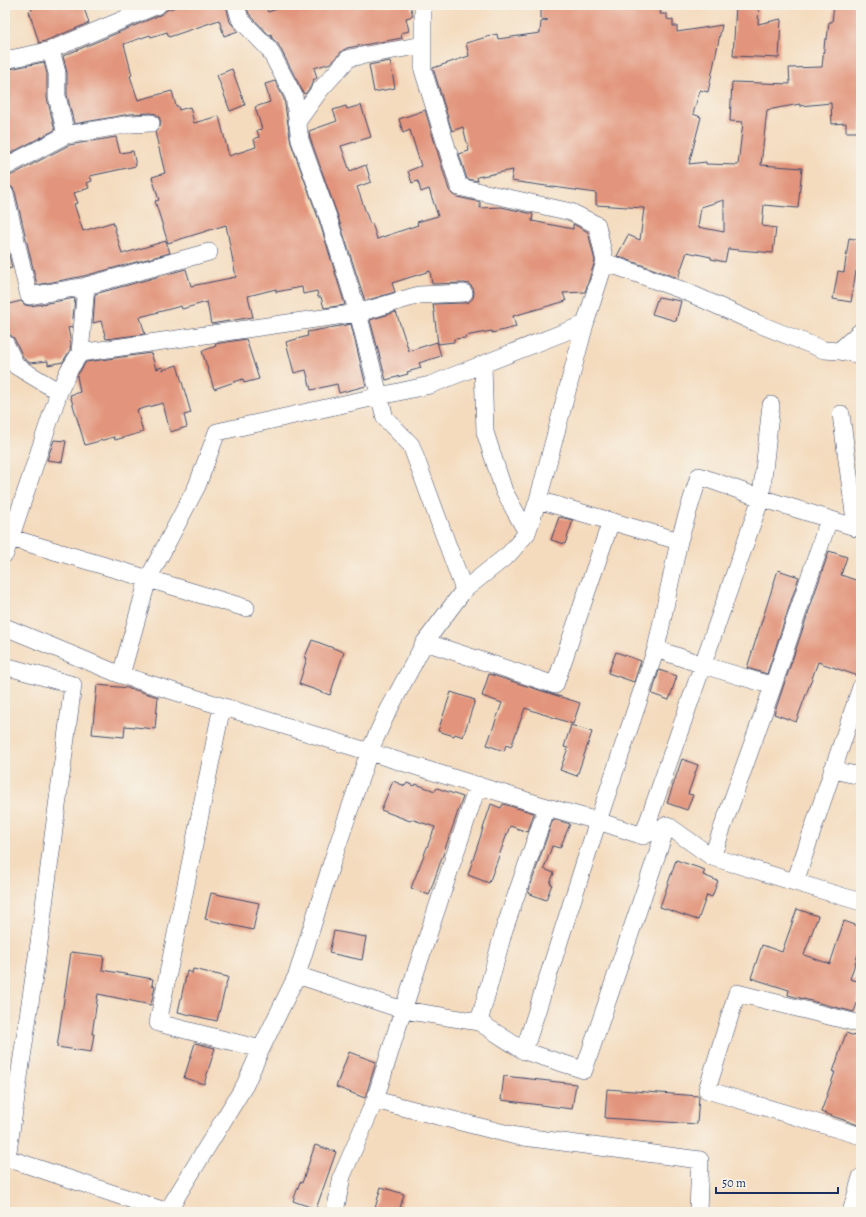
<svg xmlns="http://www.w3.org/2000/svg" width="866" height="1217" font-family="Alegreya,serif">
<rect width="100%" height="100%" fill="#f7f3e8"/>
<filter id="ink" filterUnits="userSpaceOnUse"><feTurbulence type="fractalNoise" baseFrequency=".025" numOctaves="2"/><feDisplacementMap in="SourceGraphic" scale="8" xChannelSelector="R" yChannelSelector="G"/><feConvolveMatrix kernelMatrix="1 2 1 2 8 2 1 2 1" color-interpolation-filters="sRGB"/></filter>
<filter id="wash" filterUnits="userSpaceOnUse"><feTurbulence type="fractalNoise" baseFrequency=".012" numOctaves="4" result="noise"/><feDisplacementMap in="SourceGraphic" scale="16" xChannelSelector="R" yChannelSelector="G"/><feGaussianBlur stdDeviation="0.9" result="paint"/><feColorMatrix in="noise" values="0 0 0 0 0 0 0 0 0 0 0 0 0 0 0 0 0 1.4 0 .05"/><feComposite in="paint" operator="in"/></filter>
<g filter="url(#wash)">
<rect width="100%" height="100%" fill="#f4dbbe"/>
<g id="blocks">
<!-- building -->
<path fill="#e2947b" fill-rule="evenodd" d="M31,5h52l6,18 -44,18 -6,2 -10,-32 3,-1z
M181,5h45l4,17 8,9 -14,5 -5,-16 -50,17 -2,-5 -16,5 -1,-2 -26,9 8,31 -2,1 8,24 34,-9 4,15h2l1,4 11,-3 4,16 25,-7 10,40 27,-9 -2,-8 5,-2 -2,-7 5,-1 -7,-22 15,-5 -5,-18 10,-3 9,18 7,44 28,77 26,85 -21,3 -3,-11h-3l-1,-6 -14,3 -1,-7 -26,5v-3l-28,7 5,21 -42,7 -4,-22 -25,7 -1,-3 -41,11 5,17 -39,5 -5,-18 -8,2 2,-29 91,-25 5,17 45,-9 -10,-52 -58,18 -13,-42 4,-1 -7,-23 13,-4 -10,-41 5,-5 1,-5 -2,-5 -3,-3 -5,-1 -21,1 -56,10 -7,-29v-22l-4,-17 99,-42 5,-4z
M246,5h19l3,7 21,-7h121l3,11 -7,2 3,13 -8,2 1,5 -55,10 -5,3 -11,12 -17,5 3,10 -4,2 1,2 -8,11 -2,1 -26,-50 -6,-6 -1,-4 -2,1 -20,-21z
M541,5h121l-2,9h7v5l6,1v6h4v6l45,-7 -14,67 -8,-2 -7,24 8,3 -12,47 17,-2v2l32,1 5,-43 -13,-1 2,-39 58,2 -1,-16 33,-1 3,-28h2l2,-17h3l2,-17h27v127h-15v-9l-14,1 -1,-21 -31,3v-2l-33,6 -6,55 41,3 -4,40 -34,-3 -2,21 14,2 -3,25 -45,-4 -3,13 -14,-3v-2l-24,-5 -9,26 -61,-22 11,-21 12,5 4,-32 -48,-3v-12l-85,-12 2,-11 -36,7 1,4 -11,-2 -8,-25 10,-3 -6,-24 -11,4 -19,-63 36,-12 -3,-13 31,-9 1,5 42,-6 1,-11 7,-2 -7,-1zM724,200v32l-26,-5 3,-20z
M736,5h23l-1,19 23,-5 -2,39 -46,-2z
M390,61l5,27 -21,4 -5,-27z
M44,62l3,12v24l8,32 -50,26v-86z
M232,69l13,36 -15,6 -13,-36z
M361,105l10,32 -30,9 9,25 16,-6 5,17 -14,5 13,37 2,-1 5,16 41,-14 -1,-3 21,-6 -9,-27 -8,3 -3,-11 -6,2 -4,-12 13,-5 -11,-36 -7,3 -4,-14 26,-9 24,80 4,5 4,2 23,5v6l21,-1 32,7 -1,7 41,8v-5l15,8 7,29 -10,31 -22,1 3,8 -53,15 3,11 -24,6v-2l-27,5 1,2 -12,1v3l-16,2 -5,-40 31,-1 5,-1 4,-4 1,-5 -1,-5 -4,-4 -5,-1 -32,1 -2,-13 -38,12 3,9 -30,9 -28,-87 -27,-76 -1,-7 28,-10 -4,-11 13,-4 1,3z
M116,137l4,16 13,-2 3,15 -46,10 2,5 -5,2 2,5 -15,5 4,10 -4,1 9,27 30,-9 9,32 44,-13 4,12 -86,23 -47,9 -22,-93 -3,-5 -7,-3v-7l5,-1 59,-31z
M5,238l7,30 -4,1 -3,-10z
M849,238l12,2v30l-5,1 -5,31 -18,-3 5,-28 6,1z
M658,297l23,4 -5,20 -24,-7z
M75,298l-3,29 -4,1 3,15 -1,7 -7,12 -15,3v-4l-18,2 -6,-4 -10,-21 -4,-3 -5,-2v-28l16,-4 4,4 6,1z
M396,312l13,39 28,-9 4,14 -22,7 2,5 -14,4 1,2 -22,6 -16,-60z
M351,324l15,62 -27,7 -2,-9 -26,6 -5,-20 -12,3 -8,-31 22,-6 -1,-4z
M246,339l13,40 -15,4 -1,-4 -29,10 -12,-38 14,-5 -1,-2z
M151,353l5,16 6,-2 1,3 14,-5 14,48 -7,2 3,12 -17,5 -7,-29 -26,7 6,22 -28,8 -1,-3 -29,8 -15,-50 10,-3 -3,-16 9,-14z
M54,440l12,1 -4,21 -15,-2z
M559,517l14,3 -8,24 -14,-4z
M829,551l18,6 -6,18 20,7v87l-3,7 -40,-14 -22,60 -22,-8z
M778,570l21,7 -32,97 -20,-6z
M312,640l32,12 -14,43 -31,-11 8,-26 -2,-1z
M616,652l25,9 -7,21 -26,-9z
M659,670l18,6 -8,24 -17,-6z
M489,674l91,29 -7,21 -48,-16 -14,39 -5,-2 -2,6 -17,-6 15,-42 -20,-7z
M97,685l32,3v1l6,1 23,7 -3,32 -30,-3 -1,11 -32,-3z
M451,692l24,8 -12,37 -8,-3 -1,2 -16,-5z
M571,725l21,7 -15,44 -17,-6 8,-22 -4,-1z
M682,759l16,6 -10,29 5,1 -6,15 -20,-7z
M393,781l12,5 2,-3 8,3 1,-2 19,7 2,-3 26,9 -34,98 -18,-7 24,-61 -24,-8 -1,2 -29,-11z
M491,804l10,4 2,-4 31,9 -6,19 -18,-6 -21,57 -21,-8z
M553,819l17,5 -10,24 -8,-2 -8,23 10,4 -4,10 2,1 -6,16 -18,-7z
M676,860l29,10 -2,5 15,6 -6,16 -5,-2 -9,25 -38,-13z
M211,893l48,10 -6,27 -48,-11z
M797,909l21,7 -14,39 26,9 14,-43 17,6v18l-11,34 11,3v10l-7,20 -66,-17 1,-5 -38,-12 11,-33 20,7z
M334,931l32,6 -4,23 -33,-7z
M71,952l33,4 -2,14 51,9 -1,6 3,1 -4,19 -53,-11 -6,40h2l-3,18 -34,-5z
M193,969l35,8 -11,44 -39,-9 9,-41 5,2z
M846,1033l15,5v88l-40,-14 14,-40h-2z
M195,1043l20,5 -11,36 -20,-6z
M349,1052l27,10 -11,36 -29,-11z
M504,1076l72,8 -4,25 -71,-9z
M607,1089l92,7 -2,28 -92,-6z
M315,1145l21,7 -20,57 -23,-8 7,-19 2,1z
M381,1187l23,7 -5,18h-25z"/>
</g>
</g>
<g filter="url(#ink)">
<use href="#blocks" fill-opacity="0" stroke="#3c496c" stroke-width="1"/>
<g fill="none" stroke-linecap="round" stroke-linejoin="round">
<!-- minor casing -->
<g stroke="#3c496c" stroke-width="18">
<path id="minor" d="M236,5l4,14 29,30 25,47 6,44 28,77 30,96 27,105 26,27 53,145
M5,60l43,-9 110,-46
M297,122l23,-32 29,-32 74,-13
M66,135l65,-11 20,-1
M5,167l61,-32 -9,-39v-23l-5,-19 -4,-3
M5,194l24,102 57,-10 123,-34
M605,262l82,30 69,31 68,27 15,1 22,4
M5,343l11,23 43,26 -54,162
M839,351l22,-20
M80,353l278,-40 61,-18 45,-2
M483,365l2,67 19,59 23,42
M59,392l10,-22 11,-17 6,-67
M841,414l15,114
M538,500l141,41
M11,538l235,70
M5,627l116,48 426,132 51,14 45,15 24,-11 45,32 149,45
M425,642l130,43 56,-164
M656,649l47,16 70,21
M5,666l68,19 -34,258 -32,215 161,54
M121,675l27,-96 49,-93 20,-54 213,-47 155,-61
M222,706l-64,317 103,26
M832,770l29,6
M643,836l118,-338 10,-93
M712,857l61,-171 56,-167
M795,882l66,-195
M297,975l106,35 76,12 45,29 60,19 83,-245
M479,1022l25,-92 43,-123
M861,1024l-124,-31 -30,97 154,46
M524,1051l74,-230 58,-172 23,-108 20,-65 62,22 100,31
M375,1100l141,36 184,24 -2,52
M167,1212l78,-127 16,-36 36,-74 35,-113 37,-110 18,-39 38,-71 39,-52 45,-36 18,-21 11,-33 47,-176 20,-62 -8,-37 -26,-13 -112,-25 -36,-117v-65
M335,1212l7,-36 33,-76 28,-90 75,-225
M851,1212l10,-35"/>
</g>
<!-- minor -->
<use href="#minor" stroke="#fff" stroke-width="17"/>
</g>
</g>
<!-- margin -->
<rect width="866" height="1217" fill="none" stroke="#f7f3e8" stroke-width="20"/>
<!-- scale -->
<path d="M716 1187v6h122v-6" fill="none" stroke="#1b2f5e" stroke-width="2"/>
<text x="722" y="1187" font-size="12" fill="#1b2f5e" stroke="#f7f3e8" stroke-width="3" paint-order="stroke">50 m</text>
</svg>
